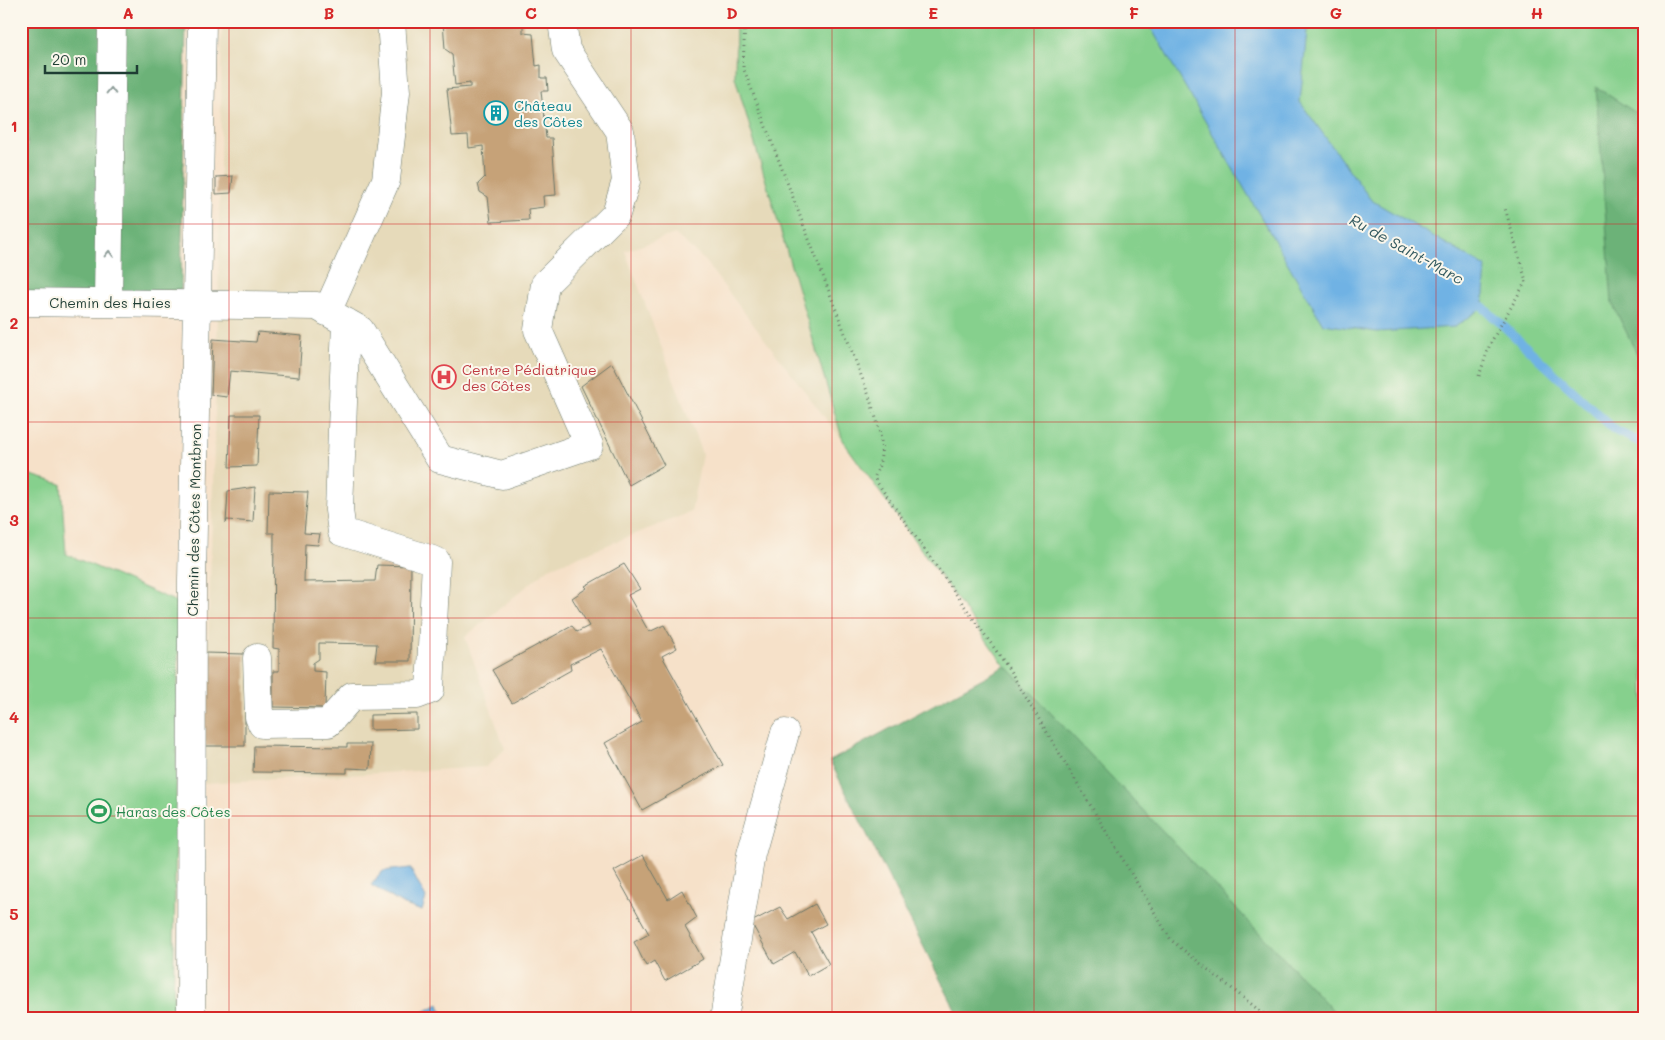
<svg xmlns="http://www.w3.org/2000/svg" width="1665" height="1040" font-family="Mali,sans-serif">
<rect width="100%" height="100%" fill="#fbf7ec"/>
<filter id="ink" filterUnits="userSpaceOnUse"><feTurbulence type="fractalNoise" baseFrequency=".02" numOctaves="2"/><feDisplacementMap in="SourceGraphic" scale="10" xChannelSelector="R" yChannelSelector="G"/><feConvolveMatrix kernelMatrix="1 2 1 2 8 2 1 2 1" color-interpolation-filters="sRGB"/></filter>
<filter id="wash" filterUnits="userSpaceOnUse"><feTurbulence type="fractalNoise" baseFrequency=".0096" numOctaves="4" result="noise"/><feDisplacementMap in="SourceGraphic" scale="20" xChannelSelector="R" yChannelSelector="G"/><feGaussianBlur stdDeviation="1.12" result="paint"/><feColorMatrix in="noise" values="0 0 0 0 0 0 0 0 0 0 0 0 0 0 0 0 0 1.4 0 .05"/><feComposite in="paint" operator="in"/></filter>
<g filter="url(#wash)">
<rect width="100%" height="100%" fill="#f6e1c9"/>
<!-- built -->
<path fill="#e6daba" d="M222,21h514l-1,56 108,364 -140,-182 -28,-25 -50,17 77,203 -11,58 -142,56 -84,69 40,112 -19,18 -282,16 14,-470z"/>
<!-- green -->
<path fill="#86d08d" stroke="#528660" d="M736,21h908v998h-303l-336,-353 -162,-225 -108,-364z
M21,472l40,12 5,70 113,49 -6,416h-152z"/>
<!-- forest -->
<path fill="#6cb278" stroke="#467856" d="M29,21h157l-5,269 -160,6v-128l6,-1z
M1596,87l48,31v250l-32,-65z
M1005,666l4,3 332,350h-381l-130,-258z"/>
<!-- water -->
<path fill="#70b2e4" stroke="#48788c" d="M1147,21h161l-8,81 71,98 115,67 -3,40 -28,20 -78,5 -54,-8z
M410,868l16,30 -4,13 -20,-7 -31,-19 12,-14z
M439,1004l5,15h-34z"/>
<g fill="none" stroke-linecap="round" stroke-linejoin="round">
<!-- stream -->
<path stroke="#70b2e4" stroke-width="9" d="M1472,301l11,6 133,124 28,13"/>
</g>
<g id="blocks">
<!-- building -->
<path fill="#c6a278" d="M443,21h80v12l10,1 3,32 5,-1v13h6l1,13h-7l5,47h6l4,57 -13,1 1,11 -16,2 1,11 -38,2 -3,-25 -8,-5 -2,-8 7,-7 -2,-31 -14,2 -1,-13 -16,1 -5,-47 23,-2v-4l-15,2 -3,-31 -7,-5z
M233,176l-2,17 -15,1v-17z
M258,332l44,4 -3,41 -69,-6 -3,26 -16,-2 2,-56 43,3z
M612,363l52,102 -35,20 -48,-99z
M231,415h28l-2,51 -28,1z
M255,487l-2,35 -26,-2 -1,3 2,-32z
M269,491l39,1 -4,41 16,1 -2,11 -13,-1 -1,38 71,-1 2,-16 34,1 -1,95h-35l2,-17 -58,-1v16l-6,4v8l13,1 -1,36 -52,-1v-36h6v-22l-6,-1 1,-115h-6z
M624,564l16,25 -12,6 21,37 15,-7 13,23 -15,8 61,109 -81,45 -37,-67 37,-21 -41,-73 -31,15 1,6 -59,33 -20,-33 80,-44 5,6 12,-6 -17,-28 15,-10 -2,-2z
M204,653l41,1v92h-41z
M417,714v15l-47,1v-15z
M347,744h24l-1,25 -23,-1v5l-94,-1 1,-26 93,1z
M643,855l25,44 14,-9 15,28 -12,9 18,32 -38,22 -11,-20 -8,5 -12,-24 15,-8 -35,-63z
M815,904l11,20 -15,8 18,32 -21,12 -13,-24 -21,12 -23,-42 29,-15 8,12z"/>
</g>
</g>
<g filter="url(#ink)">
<use href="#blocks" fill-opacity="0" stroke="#6a7668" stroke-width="1"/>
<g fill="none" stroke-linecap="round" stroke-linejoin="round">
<!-- minor casing -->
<g stroke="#6a7668" stroke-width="29">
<path id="minor" d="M21,302l296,4 43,24 80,129 62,16 87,-30 -51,-115 7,-46 71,-70 10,-33 -6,-50 -54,-81 -4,-29
M108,302l4,-281
M327,312l59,-132 10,-88 -5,-71
M257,658l2,59 3,7 66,-1 24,-27 65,-1 13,-5 6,-129 -94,-29 -3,-22 7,-188
M191,1019l1,-438 10,-560
M724,1019l27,-165 34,-121"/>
</g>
<!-- path -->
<path stroke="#6a7668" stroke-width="3" stroke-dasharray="1 4" stroke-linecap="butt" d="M745,21l-2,46 126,329c9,30 20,52 5,82l135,191 162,271 99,79
M1479,376l11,-32 36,-63 -21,-73"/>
<!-- minor -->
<use href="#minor" stroke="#fff" stroke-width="28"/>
</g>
<!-- one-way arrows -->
<defs><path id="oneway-chevron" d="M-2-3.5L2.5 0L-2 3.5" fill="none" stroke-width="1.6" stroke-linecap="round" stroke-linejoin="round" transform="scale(1.25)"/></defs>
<g stroke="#8f9e9a">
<use href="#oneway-chevron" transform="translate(111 91) rotate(-89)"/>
<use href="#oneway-chevron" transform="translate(109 254) rotate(-89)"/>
</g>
</g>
<!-- grid -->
<path fill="none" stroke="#d62828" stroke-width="1" stroke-opacity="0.55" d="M229,21v998M430,21v998M631,21v998M832,21v998M1034,21v998M1235,21v998M1436,21v998M21,224h1623M21,422h1623M21,618h1623M21,816h1623"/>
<!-- icons -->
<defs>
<g id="building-ring" transform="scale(1.25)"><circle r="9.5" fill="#fbf7ec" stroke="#0f9aa8" stroke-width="1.5"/><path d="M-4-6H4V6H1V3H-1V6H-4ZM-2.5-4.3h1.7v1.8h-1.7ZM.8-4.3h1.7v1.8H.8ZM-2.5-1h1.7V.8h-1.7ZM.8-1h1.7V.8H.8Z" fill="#0f9aa8"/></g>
<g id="hospital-ring" transform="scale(1.25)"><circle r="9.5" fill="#fbf7ec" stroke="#e0444e" stroke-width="1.5"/><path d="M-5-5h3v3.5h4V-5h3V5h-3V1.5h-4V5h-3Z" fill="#e0444e"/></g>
<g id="stadium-ring" transform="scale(1.25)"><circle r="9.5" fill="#fbf7ec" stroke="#2e9e5b" stroke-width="1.5"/><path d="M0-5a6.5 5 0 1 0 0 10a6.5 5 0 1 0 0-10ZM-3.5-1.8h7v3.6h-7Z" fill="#2e9e5b"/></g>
</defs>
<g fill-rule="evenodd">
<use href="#building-ring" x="496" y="113"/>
<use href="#hospital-ring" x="444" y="377"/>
<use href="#stadium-ring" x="99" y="811"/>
</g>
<g text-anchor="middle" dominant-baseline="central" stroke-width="4" stroke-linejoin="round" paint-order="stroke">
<!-- culture labels -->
<g font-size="14" fill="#0d838f" stroke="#fbf7ec" text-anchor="start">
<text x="514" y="105">Château<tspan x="514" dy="16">des Côtes</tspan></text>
</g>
<!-- street labels -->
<g font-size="14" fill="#1f3d34" stroke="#fbf7ec">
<text x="110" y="302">Chemin des Haies</text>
<text transform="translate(194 520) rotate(-89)">Chemin des Côtes Montbron</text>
</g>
<!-- health labels -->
<g font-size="14" fill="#be3a42" stroke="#fbf7ec" text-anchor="start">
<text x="462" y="369">Centre Pédiatrique<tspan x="462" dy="16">des Côtes</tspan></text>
</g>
<!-- leisure labels -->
<g font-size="14" fill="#27864d" stroke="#fbf7ec" text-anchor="start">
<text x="116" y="811">Haras des Côtes</text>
</g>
<!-- water labels -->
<g font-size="15" font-style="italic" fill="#335a60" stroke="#fbf7ec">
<text transform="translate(1407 249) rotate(29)">Ru de Saint-Marc</text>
</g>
</g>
<!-- margin -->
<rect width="1665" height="1040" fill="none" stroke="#fbf7ec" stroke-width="55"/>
<!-- scale -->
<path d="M45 65v8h92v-8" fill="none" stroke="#1f3d34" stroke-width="2.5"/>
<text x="52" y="65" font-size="15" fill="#1f3d34" stroke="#fbf7ec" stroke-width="4" paint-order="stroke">20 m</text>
<rect x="28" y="28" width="1610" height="984" fill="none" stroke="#d62828" stroke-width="2"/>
<g font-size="16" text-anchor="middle" font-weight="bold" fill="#d62828">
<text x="128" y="19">A</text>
<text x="329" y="19">B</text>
<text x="531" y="19">C</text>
<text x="732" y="19">D</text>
<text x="933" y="19">E</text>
<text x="1134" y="19">F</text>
<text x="1336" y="19">G</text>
<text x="1537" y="19">H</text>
<text x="14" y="132">1</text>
<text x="14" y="329">2</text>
<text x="14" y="526">3</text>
<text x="14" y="723">4</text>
<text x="14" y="920">5</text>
</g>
</svg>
